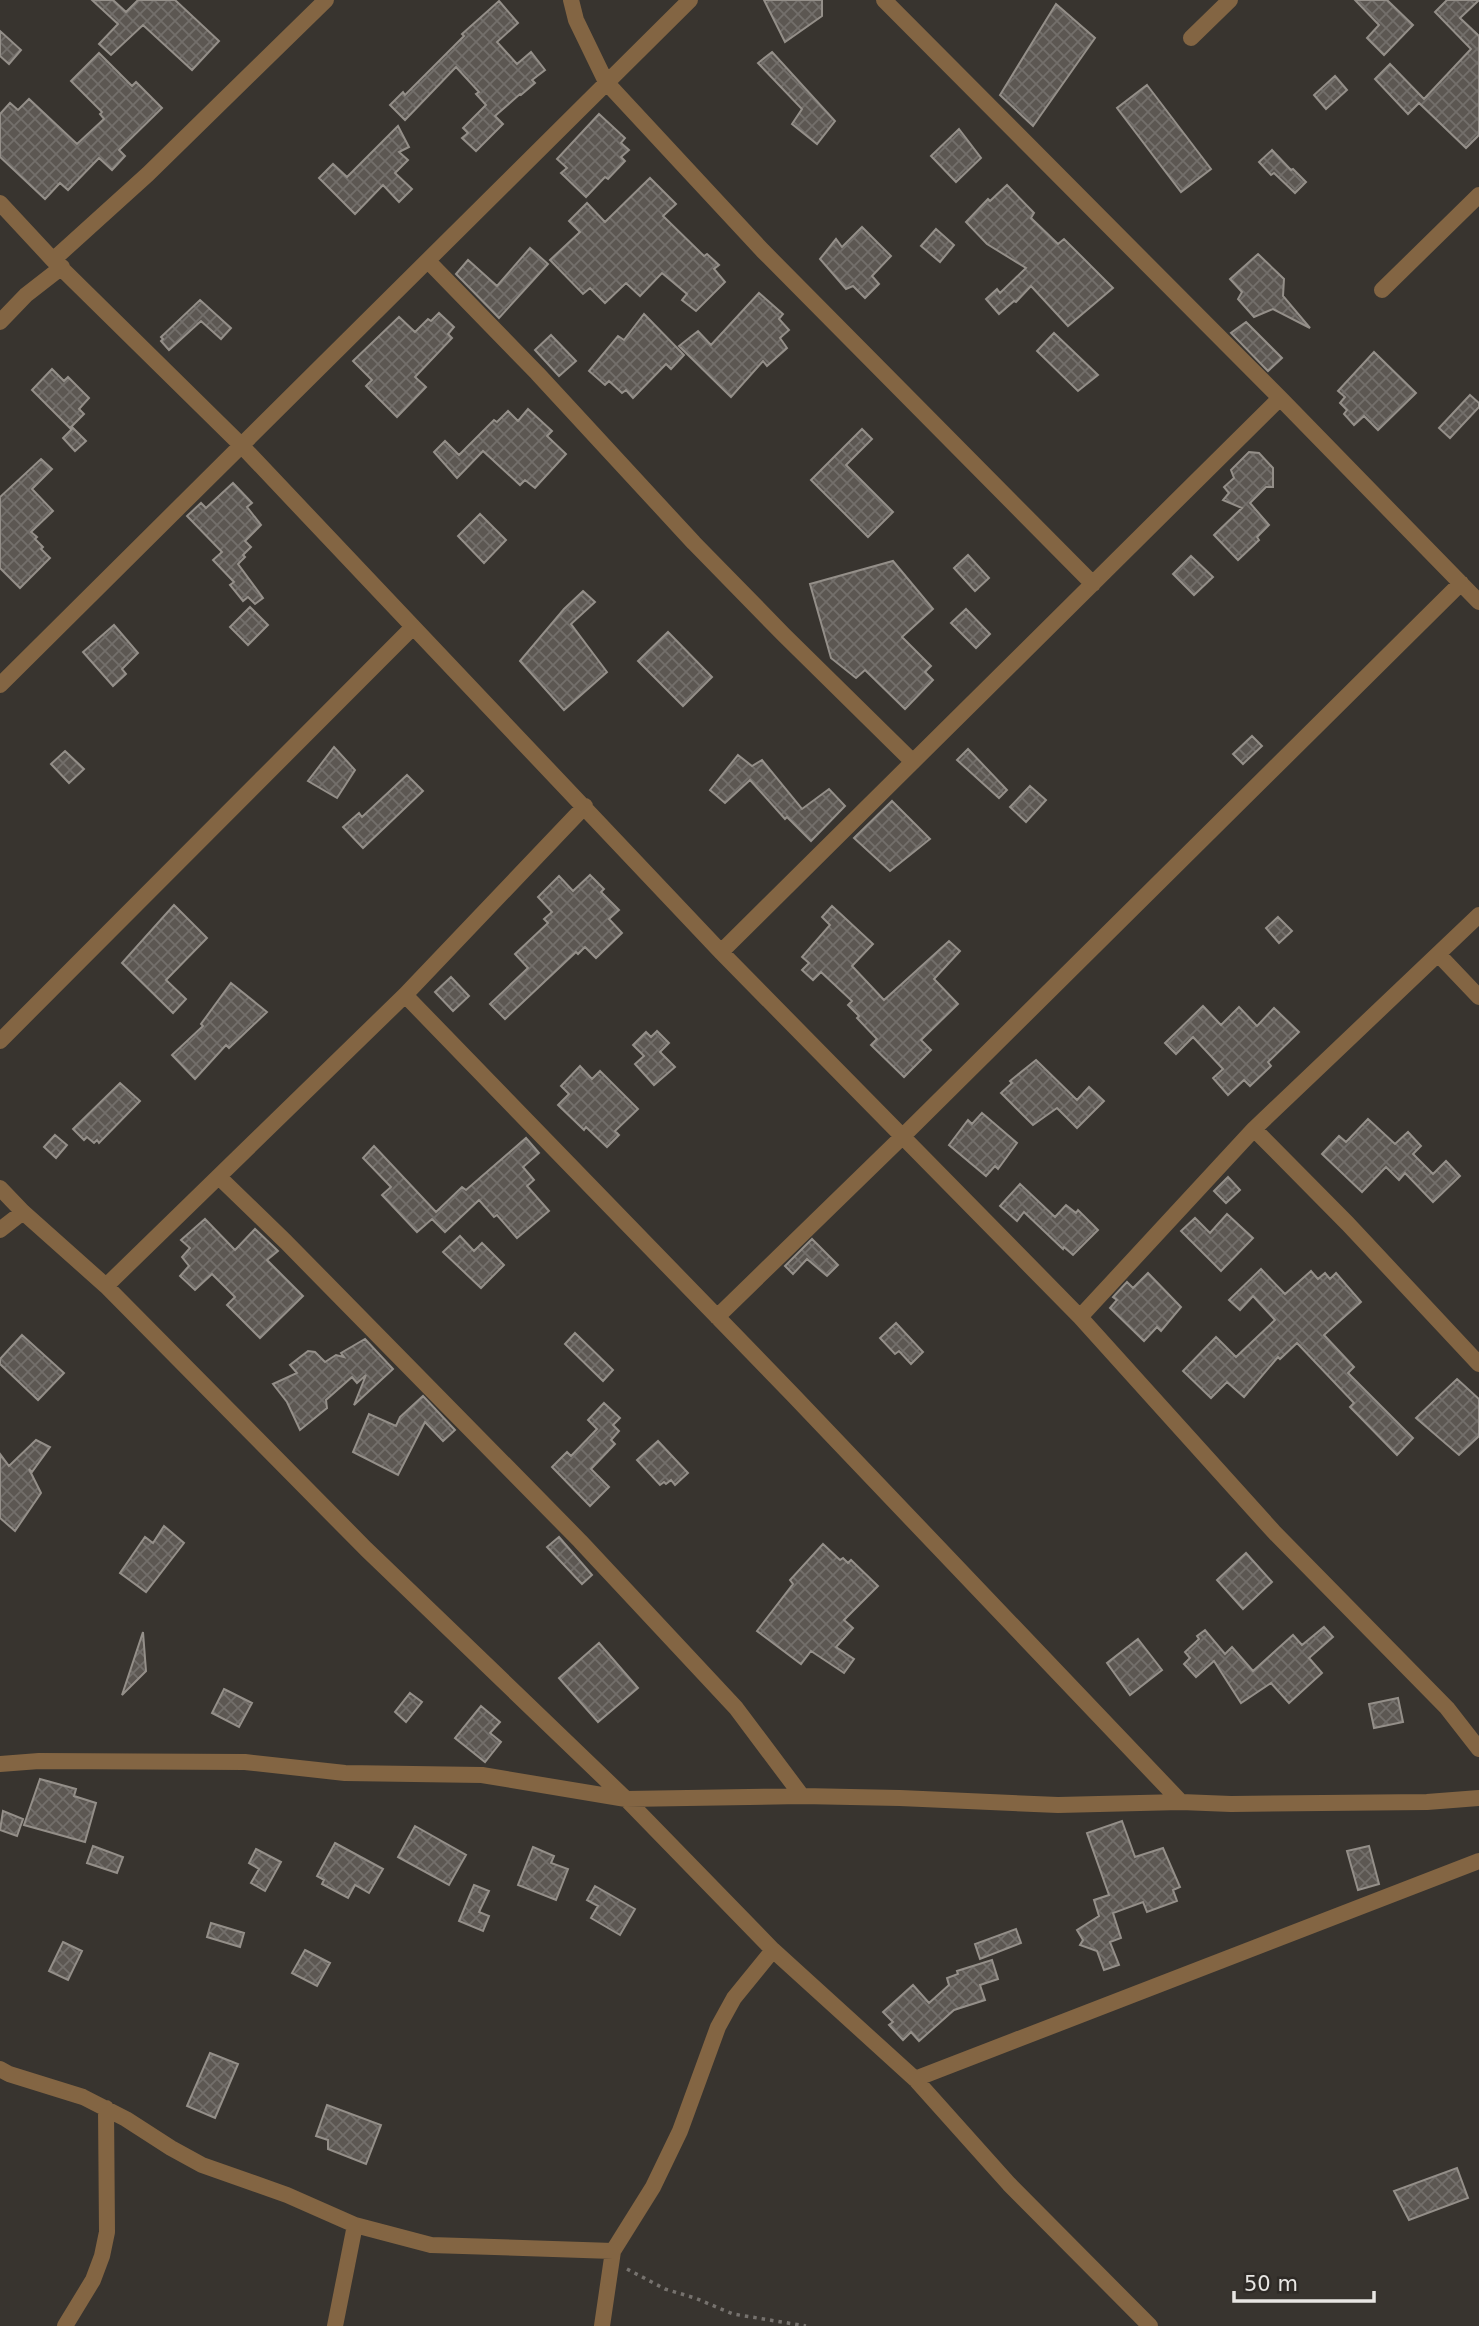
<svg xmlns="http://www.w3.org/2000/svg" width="1479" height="2326" font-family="'DejaVu Sans',sans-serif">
<defs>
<pattern id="building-cross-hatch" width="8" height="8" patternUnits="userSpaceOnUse" patternTransform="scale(1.75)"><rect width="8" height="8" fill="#5c5752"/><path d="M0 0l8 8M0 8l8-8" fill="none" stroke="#736f6b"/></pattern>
</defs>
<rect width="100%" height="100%" fill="#38342f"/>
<!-- building -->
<path fill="url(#building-cross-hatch)" stroke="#948f89" stroke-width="2" d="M92,0h21l13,12 12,-12h37l44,41 -27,29 -49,-45 -32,30 -12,-11 19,-20z
M764,0h58v16l-37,26z
M1355,0h32l26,25 -29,30 -17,-17 12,-13z
M1447,0h32l-19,18 19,18v99l-13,13 -47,-45 -11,11 -33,-35 15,-15 34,35 47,-50 -36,-37z
M499,1l19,22 -21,19 20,22 14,-12 14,18 -13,10 3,3 -14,12 -1,-1 -25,22 8,8 -27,27 -14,-13 6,-5 -5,-5 23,-23 -10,-11 3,-2 -23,-25 -51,53 -15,-15 13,-13 2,3 59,-59 -2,-2z
M1056,4l39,34 -62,88 -33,-31z
M0,31l21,19 -12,14 -9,-8z
M772,52l63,69 -18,23 -25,-20 10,-15 -44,-46z
M99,53l33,33 4,-4 26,26 -43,42 6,6 -13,14 -13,-12 -31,32 -8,-7 -15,16 -45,-42v-43l10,-11 8,7 11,-11 48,45 27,-25 -4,-5 2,-2 -31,-31z
M1335,76l12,14 -21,19 -12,-14z
M1147,85l64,84 -30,23 -64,-84z
M599,114l26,24 -4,5 8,7 -8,7 4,4 -17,18 -3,-2 -19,20 -25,-24 6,-5 -10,-9z
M398,126l11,21 -10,5 9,8 -13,13 17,16 -13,13 -16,-17 -28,29 -36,-36 14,-14 14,13z
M959,129l22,29 -25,24 -25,-26z
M1272,150l19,20 2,-1 13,13 -11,11 -21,-20 -3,2 -12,-13z
M650,178l26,26 -13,12 41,40 3,-2 12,11 -5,4 11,13 -29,29 -14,-11 5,-6 -25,-21 -22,23 -14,-13 -21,20 -15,-15 -7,6 -33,-34 30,-28 -11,-11 18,-18 18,19z
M1007,185l27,28 -3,5 27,26 6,-5 49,49 -45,38 -37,-40 -15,16 -2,-1 -15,13 -13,-15 11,-10 3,4 26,-25 -39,-24 -21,-22 22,-23 2,2z
M862,227l29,29 -19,20 7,8 -14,14 -12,-12 -7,3 -26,-30 16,-20 6,8z
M936,229l18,16 -14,17 -19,-16z
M530,248l18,16 -49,54 -43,-44 12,-14 29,26z
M1258,254l26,25 -1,17 27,32 -37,-19 -19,8 -16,-18 4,-7 -12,-13z
M759,293l24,21 -4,5 10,11 -9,8 7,10 -20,18 -4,-5 -32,36 -52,-51 19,-15 13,14z
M200,300l31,28 -10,11 -20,-18 -32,29 -8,-9 2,-2 -2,-2z
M439,313l15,14 -6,7 4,4 -37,39 11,10 -29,30 -31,-31 6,-6 -19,-19 46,-44 16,15 13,-13 3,2z
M644,314l40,41 -13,14 -5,-5 -33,34 -7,-8 -4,3 -13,-12 -4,4 -16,-14 29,-35 6,4z
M1246,322l36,36 -14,13 -37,-38z
M1054,333l44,42 -20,16 -41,-40z
M551,335l25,26 -17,15 -24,-26z
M1374,352l42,41 -38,37 -14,-14 -10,9 -10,-11 3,-4 -7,-7 5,-6 -7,-6z
M52,369l12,12 4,-4 21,21 -10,11 5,5 -14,14 -38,-38z
M1470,395l9,8v4l-29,31 -11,-10z
M528,409l24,22 -5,5 19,18 -31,34 -10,-8 -5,5 -37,-34 -26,27 -23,-26 11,-11 14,14 35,-35 3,2 11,-11 10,10z
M73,428l13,13 -11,10 -12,-13z
M862,429l10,10 -26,26 47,47 -25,25 -57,-57z
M1249,452l10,1 14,15v19h-7l-16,16 19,22 -12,12 2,3 -21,20 -24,-25 28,-27 -19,-8 6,-7 -5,-6 10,-9 -3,-8z
M41,459l11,10 -20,20 21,22 -22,21 6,5 -2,2 8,8 -2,2 9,9 -30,30 -20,-20v-71z
M233,483l19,20 -5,4 14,18 -16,16 6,6 -8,8 2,2 -7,7 25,34 -8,6 -7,-7 -5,4 -13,-16 4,-3 -21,-22 9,-8 -35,-36 14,-13 5,5z
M480,514l26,26 -22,23 -26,-27z
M968,555l21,23 -14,13 -21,-23z
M1191,556l22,21 -19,18 -21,-21z
M893,561l40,48 -31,28 29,29 -6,6 8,8 -28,29 -40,-39 -9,8 -25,-20 -21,-74z
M583,591l12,11 -24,22 36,48 -43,38 -44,-49 44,-52z
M250,607l18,18 -20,20 -18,-18z
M966,609l24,25 -14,14 -25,-25z
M114,625l24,28 -16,16 4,5 -13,12 -30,-34z
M668,632l44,45 -29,29 -45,-45z
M1252,736l10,10 -19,18 -10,-10z
M334,747l21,23 -18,28 -29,-17z
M968,749l39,41 -8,8 -42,-38z
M65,751l19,18 -15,14 -18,-19z
M738,755l14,11 10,-6 40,49 27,-20 16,17 -34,35 -24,-24 -2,2 -35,-39 -25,23 -15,-13z
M407,775l16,16 -60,57 -20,-21 16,-14 3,4z
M1030,786l16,14 -20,22 -16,-15z
M892,801l38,38 -40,32 -36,-33z
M590,875l14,14 -3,3 18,18 -10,9 13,14 -26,25 -11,-11 -7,7 -2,-2 -71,67 -15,-15 38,-36 -13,-14 33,-31 -4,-4 8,-7 -14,-15 21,-21 14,15z
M174,905l33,33 -41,42 20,19 -13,14 -51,-50z
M832,906l41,38 -21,22 32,34 65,-59 11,10 -26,28 24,25 -37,36 10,10 -27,27 -33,-32 6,-6 -20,-21 2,-2 -11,-11 4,-4 -31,-29 -8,8 -11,-10 7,-7 -7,-6 28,-32 -8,-8z
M1278,917l14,14 -13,12 -13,-15z
M451,977l18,19 -16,15 -18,-19z
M231,983l36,29 -38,36 -3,-3 -31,34 -23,-24 31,-29 -2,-2z
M1203,1006l18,19 18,-18 18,19 17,-18 25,24 -31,30 3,4 -21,20 -6,-6 -16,15 -15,-17 10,-9 -30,-32 -17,17 -11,-11z
M657,1031l12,12 -9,9 15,15 -21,18 -19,-21 9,-8 -11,-11 13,-13 5,5z
M1036,1060l41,40 12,-13 15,14 -27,27 -20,-20 -24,17 -32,-32 11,-10 -2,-2z
M580,1066l12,13 8,-8 38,38 -23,22 4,4 -12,12 -21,-20 -2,3 -26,-25 11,-11 -8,-8z
M120,1083l20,18 -41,42 -2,-3 -3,3 -7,-6 -3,3 -11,-11z
M982,1113l35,30 -19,26 -3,-3 -9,10 -37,-31 19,-25 4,4z
M1368,1119l27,25 13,-12 13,14 -8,8 20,20 13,-13 14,15 -27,26 -28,-29 -6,7 -13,-13 -24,25 -40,-38 17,-18 7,6z
M55,1135l12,10 -11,13 -12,-11z
M526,1138l13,15 -16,14 11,13 -7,6 22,25 -32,27 -20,-23 -3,2 -15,-17 -34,32 -13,-13 -15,13 -35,-37 9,-8 -28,-29 11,-12 62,66 26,-25 4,3z
M1228,1177l12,13 -14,13 -12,-12z
M1020,1184l35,33 11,-12 10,8 2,-3 20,20 -25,25 -9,-8 -1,2 -39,-37 -7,9 -17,-15z
M1227,1214l26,24 -32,33 -40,-40 14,-13 15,15z
M205,1219l30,31 20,-21 23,22 -11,9 36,36 -43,42 -33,-33 8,-8 -23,-23 -17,16 -15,-14 9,-10 -7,-9 8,-9 -9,-8z
M460,1236l14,15 8,-8 22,22 -23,23 -38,-36z
M812,1239l26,26 -11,11 -20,-17 -14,15 -8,-8z
M1261,1269l24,25 26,-23 7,8 7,-6 5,6 6,-6 25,29 -37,33 30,32 -6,6 65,65 -16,17 -47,-48 4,-4 -57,-60 -17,16 -2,-2 -34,40 -17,-15 -16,16 -28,-27 33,-34 20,20 39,-37 -22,-24 -13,14 -11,-10z
M1148,1273l33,34 -20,24 -4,-4 -13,14 -34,-33 7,-8 -4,-3 14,-15 6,6z
M896,1323l27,29 -12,12 -12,-13 -4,3 -15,-16z
M575,1333l38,37 -10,11 -38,-37z
M22,1335l42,38 -26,27 -38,-36v-5z
M365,1339l28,30 -39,36 12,-30 -9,8 -5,-6 -26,23 1,8 -27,22 -13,-28 -14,-18 24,-11 -7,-8 18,-14 7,1 10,10 11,-7 8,2 -3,-4z
M1457,1379l22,20v37l-20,19 -43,-37z
M423,1396l32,34 -12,11 -18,-19 -27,53 -45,-23 16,-38 27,12 4,-9z
M604,1403l16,15 -7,7 6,6 -8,9 4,4 -24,25 18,18 -19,19 -38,-39 15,-15 4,4 26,-27 -9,-9z
M36,1440l14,7 -18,25 -3,-3 12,24 -26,38 -15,-13v-64l9,12z
M658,1441l30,32 -13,12 -4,-5 -5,4 -2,-2 -4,3 -23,-25z
M164,1526l20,17 -38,49 -26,-19 25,-36 8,6z
M559,1537l33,38 -10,9 -35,-37z
M823,1544l17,16 3,-2 5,5 3,-3 27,26 -34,34 9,8 -17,19 18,12 -10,14 -33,-22 -10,13 -44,-33 36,-47 -3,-4z
M1246,1553l26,29 -29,27 -26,-29z
M1324,1627l9,10 -24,21 13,15 -33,30 -18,-20 -30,20 -27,-42 -18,16 -12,-13 6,-6 -5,-6 14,-13 -2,-3 8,-6 20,24 7,-7 21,24 40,-36 9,10z
M143,1632l3,39 -24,24z
M1138,1639l24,31 -32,25 -23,-32z
M599,1643l39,45 -40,34 -39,-44z
M224,1689l28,14 -13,24 -27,-14z
M410,1693l12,9 -16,20 -11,-10z
M1398,1698l5,24 -29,6 -5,-24z
M481,1706l19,16 -10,11 11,9 -16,20 -30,-24z
M40,1779l36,10 -2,7 22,7 -11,39 -61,-17z
M3,1811l20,8 -6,17 -17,-6z
M1122,1821l13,36 28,-9 17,39 -7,3 4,11 -30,11 -4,-10 -30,11 8,25 -11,4 9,23 -15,5 -7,-19 -17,-6 3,-5 -6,-10 22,-14 -5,-16 15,-5 -22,-62z
M415,1826l51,29 -17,30 -51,-28z
M335,1843l48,26 -14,24 -14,-8 -7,13 -26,-14 2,-4 -7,-4z
M93,1846l30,11 -6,16 -30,-10z
M1369,1846l10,38 -21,6 -11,-39z
M533,1847l21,9 -3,7 17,6 -12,31 -38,-15z
M256,1849l25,13 -16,29 -14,-8 8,-14 -10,-6z
M474,1885l15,6 -10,21 10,4 -6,15 -24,-10z
M595,1886l40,23 -15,26 -29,-17 7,-12 -11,-6z
M211,1923l33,10 -4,14 -33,-10z
M1016,1929l5,14 -41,16 -5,-15z
M63,1942l19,9 -14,29 -19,-9z
M305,1950l25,13 -13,23 -25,-13z
M992,1960l6,19 -18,6 5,15 -31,10 -35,31 -8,-9 -8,8 -14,-15 4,-3 -10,-10 30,-27 16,18 20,-18 -2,-7 11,-4 -1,-3z
M210,2053l28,11 -23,54 -28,-12z
M327,2105l54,20 -15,39 -38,-15v-9l-12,-4z
M1457,2168l11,30 -59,22 -15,-29z"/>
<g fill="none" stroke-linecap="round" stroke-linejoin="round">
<!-- path -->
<path stroke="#76726e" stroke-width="3.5" stroke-dasharray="3.5 5" stroke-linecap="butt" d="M627,2269l38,20 30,9 38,16 73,12"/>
<!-- minor -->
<path stroke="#836543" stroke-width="16" d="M571,0l5,20 30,62 157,169 330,333
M884,0l396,398 199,204
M1191,38l39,-38
M0,203l53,57 188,185 480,507 359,365 194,215 173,176 32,41
M53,260l95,-86 178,-174
M428,261l109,112 157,170 90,92 129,127
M1382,290l97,-95
M0,322l26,-27 36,-28
M0,685l690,-685
M721,952l559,-554
M1438,954l41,43
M405,995l388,400 388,407
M0,1041l412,-413
M1254,1129l94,95 131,140
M220,1178l66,64 294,299 156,167 66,88
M0,1188l23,24 83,74 260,263 260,250 147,151 142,129 94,105 141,142
M0,1230l23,-18
M106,1286l299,-291 180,-189
M717,1317l186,-181 558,-553
M1080,1317l174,-188 225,-214
M0,1764l39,-3 206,1 100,11 137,2 144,24 176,-3 98,2 158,7 123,-3 50,2 196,-2 52,-4
M0,2069l9,5 74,23 43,22 45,29 31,17 85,30 68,30 76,20 182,6
M915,2079l564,-218
M65,2326l28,-46 9,-24 5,-24 -1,-124
M335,2326l20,-101
M602,2326l11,-75 40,-64 27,-56 38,-104 16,-29 39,-48"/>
</g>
<!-- scale -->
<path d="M1234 2291v10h140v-10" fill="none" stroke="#e8e6e3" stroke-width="3.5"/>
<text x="1244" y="2291" font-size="21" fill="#e8e6e3" stroke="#2e2a26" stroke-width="5" paint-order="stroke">50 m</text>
</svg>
